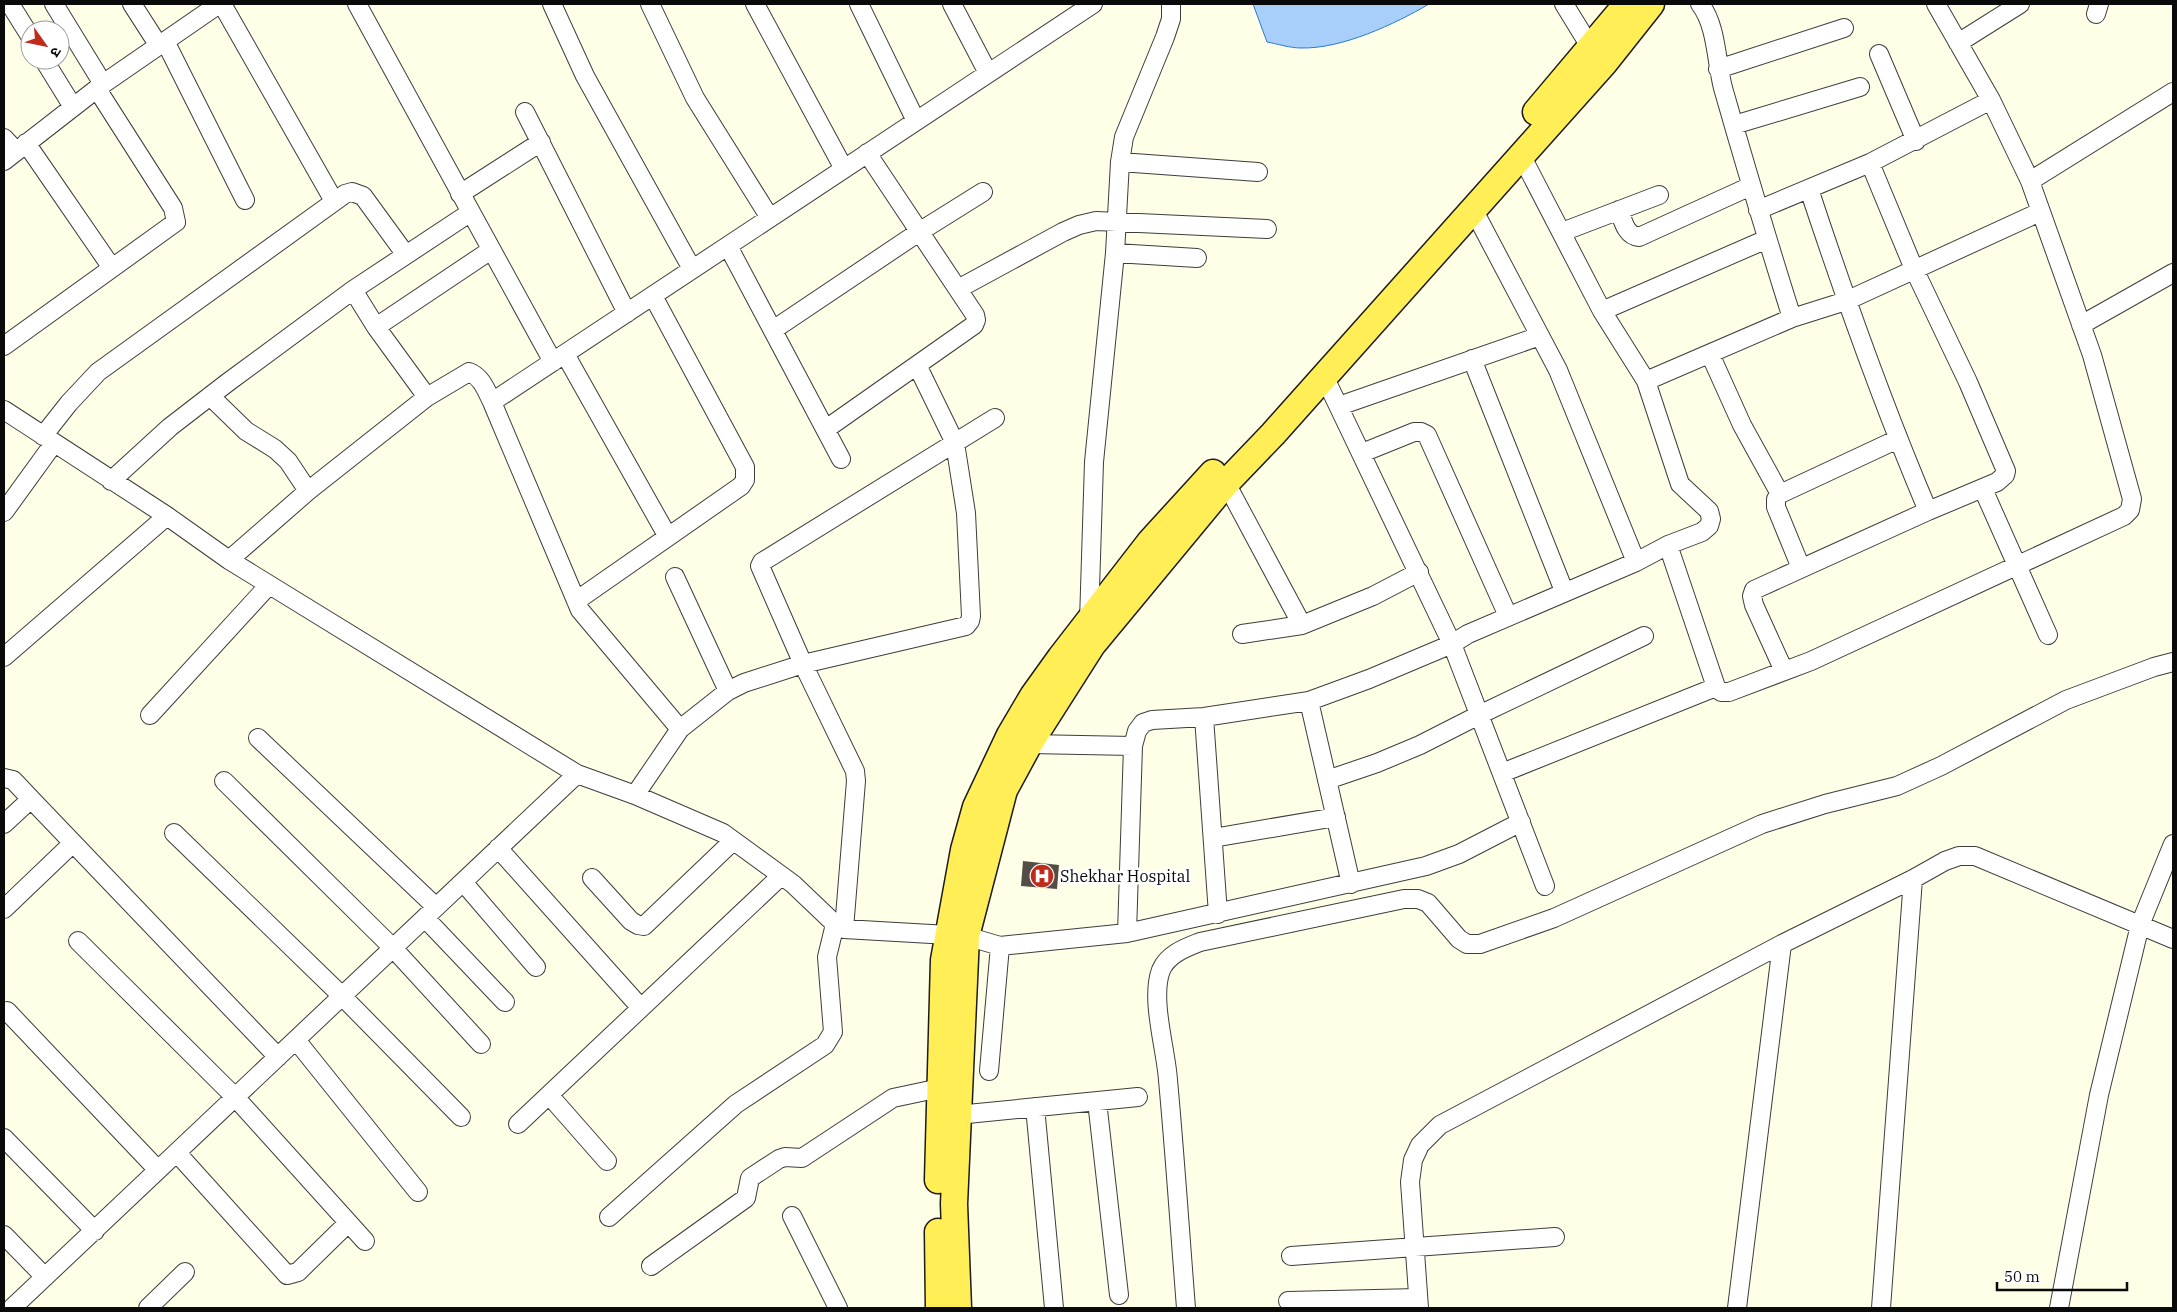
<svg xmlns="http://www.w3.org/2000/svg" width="2177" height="1312" font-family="'IBM Plex Serif','Noto Sans Devanagari',serif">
<rect width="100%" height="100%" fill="#fffee6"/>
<!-- water -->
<path fill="#a8cff9" stroke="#2b79d4" d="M1253,4h176c-34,20 -87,45 -128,44 -11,0 -23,-4 -34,-6z"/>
<!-- building -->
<path fill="#534d46" d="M1023,861l36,4 -2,24 -36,-3z"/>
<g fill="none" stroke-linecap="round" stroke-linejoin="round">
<!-- street casing -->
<g stroke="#3d3d3d" stroke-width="20">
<path id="street" d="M10,4l20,32
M54,4l49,80
M132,4l27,42
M222,4l112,197
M357,4l196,358
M552,4l33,72 107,193
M650,4l45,94 75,120
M755,4l89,165
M859,4l57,117
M952,4l36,69
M1564,4l27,44
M1700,4c17,22 16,57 23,84 22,77 45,154 69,230
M2096,14l3,-10
M165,41l80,159
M1958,43l62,-39
M1879,54l37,87
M44,60l29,47
M1718,69l126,-41
M525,112l102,201
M1734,125l126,-38
M4,138l12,13
M26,143l86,125
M1521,155l81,156 44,70
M4,161l99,-77 116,-80
M1120,162l138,10
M2030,181l143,-89
M1809,189c36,109 74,216 119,322
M460,194l81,-52
M1473,209l85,161 78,192
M1619,210c4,11 7,26 20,27l112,-51
M1758,210l112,-47 121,-63
M1562,232l97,-37
M728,246l113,213
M1115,253l82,5
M958,289l105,-57 16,-7 17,-4 171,8
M353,290l23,37 51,70
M1602,311l165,-72
M2081,325l92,-52
M376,327l115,-77
M773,330l146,-98 64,-40
M4,346l172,-124 -3,-14 -76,-119
M565,354l103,183
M1710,354l32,71 38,69
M1472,359l92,232
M1324,376l128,268 93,242
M210,396l36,35 29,18 13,12 20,30
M492,402l88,208 100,119
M1339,406l201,-70
M4,410l163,106 62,44 348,214 58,21 88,38 70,51 42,40 9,5 122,7 34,10 127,-13 6,-187 4,-15 6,-8 9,-3 52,-3 105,-16 60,-22 83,-35 16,-10 168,-72 32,-17 34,-13 7,-6 2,-7 -2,-8 -29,-27 -34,-103 146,-63 54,-17 194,-89
M826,429l148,-104 2,-5 -1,-5 -108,-162
M43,436l26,-33 29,-31 247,-178 7,-2 11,4 43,59
M1362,453l52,-21h7l6,3 81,181
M111,481l59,-54 57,-44 126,-93 118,-78
M1226,483l76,142 -60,9
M1983,489l65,146
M4,512l50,-69
M1668,545l48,142 5,5h8l82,-31 313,-145 6,-6 2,-11 -40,-144 -62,-174 -39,-81 -55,-96
M229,560l79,-69 119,-94 42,-25c13,5 17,18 23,30l601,-398
M1801,568l-25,-61v-8l4,-5 118,-55
M675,577l53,114
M576,601l165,-115 4,-6v-13l-92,-171
M1089,621l5,-159 21,-209 5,-91 4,-25 41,-100 6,-18v-15
M1302,625l71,-29 46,-24
M4,657l163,-141
M1784,671l-30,-66 -2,-9 2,-6 174,-79 69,-29 8,-7 1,-4 -38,-89 -54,-113 -44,-106
M1309,701l42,183
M150,715l119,-130
M1204,717l14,197
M258,738l178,169
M1029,744l104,2
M1502,773l214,-86
M4,778l9,2 18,19
M1327,780l50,-17 43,-18 59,-30 165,-79
M224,781l169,167 88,96
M635,795l45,-66 48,-38 16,-8 59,-19 163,-38 4,-5 1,-5 -5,-103 -11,-70 -38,-78
M4,824l27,-25 247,258
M174,833l168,163 119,121
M1213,838l123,-21
M498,848l143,160
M592,878l39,43 7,4 6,1 89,-85
M463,882l73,85
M4,909l69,-66
M425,918l80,84
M844,929l12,-148 -1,-10 -52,-107 -43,-98 2,-4 233,-144
M1127,933l299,-67 33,-12 62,-32
M78,941l157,156 130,144
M7,1011l151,159
M296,1040l122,152
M989,1071l11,-125
M549,1095l58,66
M1097,1101l22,194
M1035,1107l19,201
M947,1116l191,-19
M518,1124l263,-248
M4,1138l91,93
M177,1153l110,122 11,-3 50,-49
M792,1216l46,92
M609,1217l127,-113 89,-59 8,-13 -6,-75 8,-33
M4,1235l41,42
M1291,1256l264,-19
M651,1266l95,-68 4,-20 29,-19 6,-2 17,1 91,-60 47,-10
M1288,1301l130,-3
M12,1308l565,-534
M148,1308l37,-36
M1186,1308c-6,-76 -11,-152 -18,-228 -2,-31 -18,-81 -7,-110 7,-16 24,-22 39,-28l204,-43h14l10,4 31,36 8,5h13l74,-26 208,-94 63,-20 72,-18 44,-20 125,-66 88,-33 19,-5
M1419,1308l-9,-126 3,-22 7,-15 20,-20 342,-181 131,-65 32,-18 14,-5h16l198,83
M1737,1308l45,-364
M1881,1308l32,-429
M2059,1308l40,-213 41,-170 33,-81"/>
</g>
<!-- primary casing -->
<g stroke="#1b1b1b" stroke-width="29">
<path id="primary" d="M1536,112l91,-108
M938,1180l6,-220 20,-110 12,-43 34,-72 23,-39 28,-39 89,-115 63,-69
M938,1232l1,76
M958,1308l-4,-104 12,-268 38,-146 25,-46 63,-99 134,-162 47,-49 332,-372 46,-58"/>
</g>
<!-- street -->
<use href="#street" stroke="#fff" stroke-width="18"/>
<!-- primary -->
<use href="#primary" stroke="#ffee56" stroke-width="26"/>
</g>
<!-- icons -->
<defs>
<g id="hospital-disc" transform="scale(1.25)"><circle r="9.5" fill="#c02b1c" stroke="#fff"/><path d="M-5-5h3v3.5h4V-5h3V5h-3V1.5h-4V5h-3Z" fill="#fff"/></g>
</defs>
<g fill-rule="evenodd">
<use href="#hospital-disc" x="1042" y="876"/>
</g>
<g text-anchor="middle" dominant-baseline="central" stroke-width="5" stroke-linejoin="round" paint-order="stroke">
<!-- poi labels -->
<g font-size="16" fill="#0a0a0a" stroke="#fff" text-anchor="start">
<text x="1060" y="876">Shekhar Hospital</text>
</g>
</g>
<!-- border -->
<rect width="2177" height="1312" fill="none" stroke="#0a0a0a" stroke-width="10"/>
<!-- north arrow -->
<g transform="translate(45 45) rotate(123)"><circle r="24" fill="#ffffff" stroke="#9d9d9d"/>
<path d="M0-4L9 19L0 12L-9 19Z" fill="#c02b1c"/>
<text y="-8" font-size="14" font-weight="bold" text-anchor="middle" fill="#0a0a0a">उ</text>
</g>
<!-- scale -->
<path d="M1997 1282v8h130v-8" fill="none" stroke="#0a0a0a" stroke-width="2.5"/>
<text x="2004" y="1282" font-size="15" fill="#0a0a0a" stroke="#ffffff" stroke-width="4" paint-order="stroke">50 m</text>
</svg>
